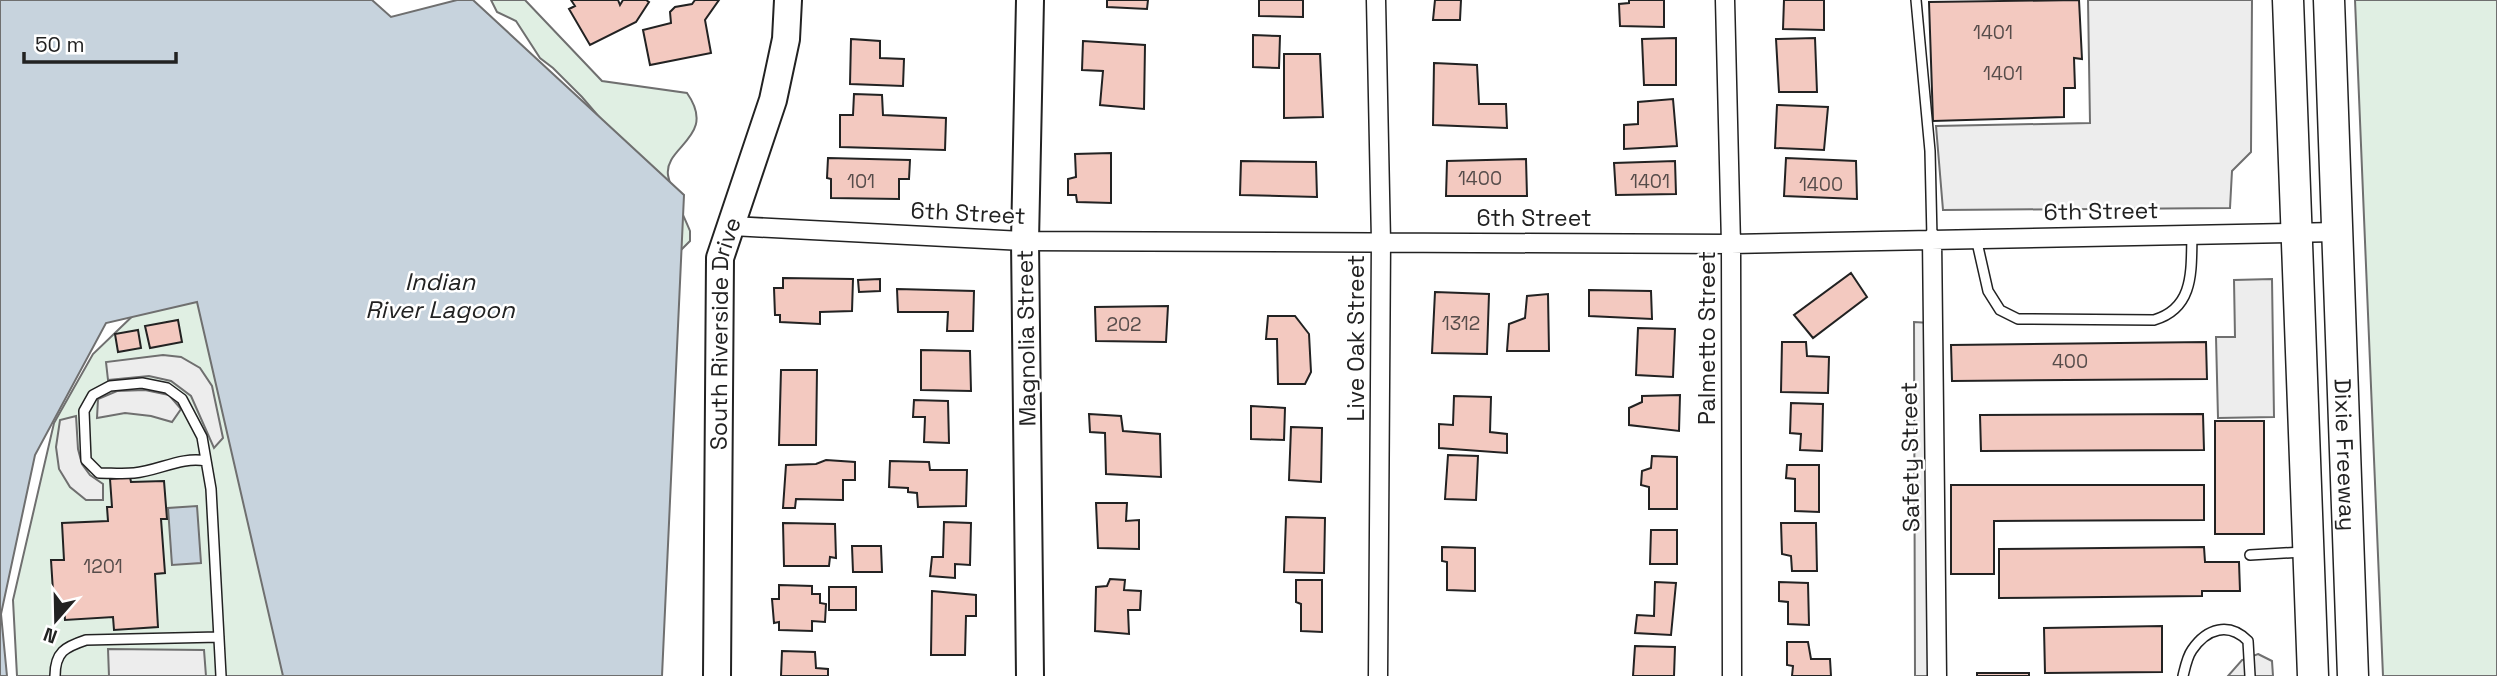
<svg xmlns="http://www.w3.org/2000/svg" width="2497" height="676" font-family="'Space Grotesk',sans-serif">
<rect width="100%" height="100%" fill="#fff"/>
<!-- green -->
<path fill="#e0efe3" stroke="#6f6f6f" stroke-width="2" d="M491,0h34l77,81 85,12c31,44 -23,53 -19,82 2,14 16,41 22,56v10l-15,15 -45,-103 -48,-56 -29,-29 -13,-10 -24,-37 -19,-9z
M2355,0h142v676h-114z
M198,295l88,381h-269l-4,-76 41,-177 39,-69 49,-47z"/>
<!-- parking -->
<path fill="#ededed" stroke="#6f6f6f" stroke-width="2" d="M2088,0h164l-1,152 -19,19 -2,37 -287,2 -7,-84 154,-3z
M2272,279l2,138 -56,1 -2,-81h19l-1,-57z
M1914,322l16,1 1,353h-16z
M163,355l18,2 19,11 12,18 11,52 -9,10 -23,-52 -20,-15 -22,-5 -41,4 -2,-18z
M145,390l24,5 12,14 -9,13 -21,-6 -26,-3 -28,5 1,-19 19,-8z
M76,416l2,33 4,15 8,11 13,9v16h-17l-16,-13 -11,-18 -3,-22 4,-27z
M108,649l96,1 2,26h-97z
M2258,654l14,7 1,15h-45l14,-16z"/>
<!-- water -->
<path fill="#c7d3dd" stroke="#6f6f6f" stroke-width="2" d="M0,0h372l19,17 66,-17h16l211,195 -22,481h-379l-86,-374 -91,21 -71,132 -34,159 6,62h-7z
M197,506l4,57 -29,2 -4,-57z"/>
<!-- building -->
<path fill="#f3c9c0" stroke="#222" stroke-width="2" d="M571,0h47l2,5 3,-5h23l3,2 -13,20 -46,23 -21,-36 6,-3z
M695,0h24l-14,20 6,33 -61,12 -7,-35 28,-7 -1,-11 5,-5 17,-3z
M1107,0h41l-1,9 -40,-2z
M1259,0h44v17l-44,-1z
M1435,0h26l-1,20h-27z
M1629,0h35v27l-44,-1 -1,-22 10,-1z
M1784,0h40v30l-41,-1z
M2079,0l3,59 -8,-1 1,30h-11v29l-131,4 -4,-119z
M1253,35l27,1 -1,32 -26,-1z
M1676,38v47h-32l-2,-46z
M1815,38l2,54h-38l-3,-53z
M851,39l29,2v17l24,1 -1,27 -53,-2z
M1083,41l62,4 -1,64 -44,-4 3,-34 -21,-1z
M1284,54h36l3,63 -39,1z
M1434,63l43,2 2,39h27l1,24 -74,-3z
M854,94l28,1 1,20 63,3 -1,32 -105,-3v-32h13z
M1673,99l4,47 -53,3v-24l14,-1v-22z
M1777,105l51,2 -4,43 -49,-2z
M1111,153v50l-34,-1 -1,-7h-8v-16l8,-2 -1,-23z
M828,158l82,2 -1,19h-10v20l-68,-1v-19l-4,-1z
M1786,158l70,3 1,38 -73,-3z
M1526,159l1,37h-81l1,-35z
M1241,161l75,1 1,35 -77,-2z
M1675,161l1,33 -60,1 -2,-32z
M1851,273l16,24 -54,41 -19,-23z
M783,278l70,1 -1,32 -32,1v12l-40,-2v-7h-5l-1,-27h9z
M880,279v12l-21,1 -1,-12z
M897,289l77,2 -1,40h-26l1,-19h-50z
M1589,290l62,1 1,28 -63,-3z
M1435,292l54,2 -2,60 -55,-1z
M1548,294l1,57h-42l2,-27 16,-6 2,-22z
M1168,306l-2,36 -70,-1 -1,-34z
M1268,316h27l14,18 2,38 -6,12h-27l-1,-45h-11z
M178,320l4,22 -32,6 -5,-22z
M1638,328l37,1 -2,48 -37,-2z
M138,330l3,18 -23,4 -3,-18z
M1782,342h24l1,14 22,1 -1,36 -47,-1z
M2206,342l1,37 -255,2 -1,-36z
M921,350l49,1 1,40 -50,-1z
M781,370h36l-1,75h-37z
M1680,395l-1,36 -50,-6v-17l13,-6v-6z
M1454,396l37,1 -1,35 17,2v19l-68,-5v-24l14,1z
M914,400l34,1 1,42 -25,-1 1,-25h-12z
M1791,403l32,1 -1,47 -22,-1 1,-16 -11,-1z
M1251,406l34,2 -1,32 -33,-1z
M1089,414l32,2 2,15 37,3 1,43 -55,-3 -1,-41 -15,-1z
M2203,414l1,36 -223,1 -1,-36z
M2215,421h49v113h-49z
M1291,427l31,1 -1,54 -32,-2z
M1448,455l30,1 -2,44 -31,-1z
M1652,456l25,1v52h-28v-22l-8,-2 1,-14 9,-3z
M826,460l29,2v18h-12v20l-47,-1 -1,9h-12l3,-43 30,-1z
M890,461l39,1 1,8h37l-1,36 -48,1 -1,-14 -9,-1v-4l-19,-1z
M1787,465h32v47l-24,-1v-32l-9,-1z
M130,477l1,5 33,-1 3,38h-6l4,54 -10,1 3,53 -44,3 -1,-13 -48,3 -1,-14 -10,1 -3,-47h13l-2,-37 46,-2 -1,-14h5l-2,-28z
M1951,485h253v35l-210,1v53h-43z
M1096,503h31l-1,18 13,-1v29l-41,-1z
M1286,517l39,1 -1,55 -40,-1z
M944,522l27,1 -1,42 -15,-1v14l-25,-2 2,-19h11z
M783,523l52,1 1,34 -6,-1 -1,9h-45z
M1781,523h35l1,48h-25l-1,-15 -9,-2z
M1651,530h26v34h-27z
M852,546h29l1,26h-29z
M1442,547l33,1v43l-28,-1v-28l-5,-1z
M2204,547l1,15h34l1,29h-38v5l-203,2v-49z
M1110,579l15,1 -1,10 17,1 -1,19h-12l1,24 -34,-3 1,-44 11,-1z
M1296,580h26v52l-21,-1v-27l-5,-2z
M1655,582l21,1 -5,52 -36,-2 2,-18 17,1z
M1779,582l29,1 1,42 -21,-1v-22l-9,-1z
M779,585l33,1v8h8v9l6,1 -1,18 -13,-1v10l-33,-1v-8l-5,1 -2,-24h7z
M829,587h27v23h-27z
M932,591l44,4v21h-10l-1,39h-34z
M2162,626v46l-117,1 -1,-45z
M1787,642h21l3,17h19l1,17h-39l1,-10 -6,-1z
M1635,646l40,1 -1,29h-41z
M782,651l33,1 1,16 12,1v7h-47z
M1977,673h52v3h-52z"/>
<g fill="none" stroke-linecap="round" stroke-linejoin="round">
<!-- lane casing -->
<g stroke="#222" stroke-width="12">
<path id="lane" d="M1916,0l14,151 2,87
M1976,238l12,53 12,19 18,9 136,1c41,-12 37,-50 38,-86
M206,461c-24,-5 -48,10 -72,12 -12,1 -23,0 -35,0l-13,-13 -2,-49 9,-16 17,-9 32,-3 25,5 15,11 20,38 9,52 10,187
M2250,555l53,-3
M55,676c0,-24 10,-29 31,-36l133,-3
M2183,676c2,-8 4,-19 9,-26 15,-22 37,-28 56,-9l2,35"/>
</g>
<!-- street casing -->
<g stroke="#222" stroke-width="21">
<path id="street" d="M1376,0l5,241 -3,435
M1725,0l6,244 1,432
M732,226l293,15 706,3 606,-12
M1932,238l5,438"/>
</g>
<!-- secondary casing -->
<g stroke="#222" stroke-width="30">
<g id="secondary">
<path id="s1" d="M717,676l3,-418 53,-158 13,-61 2,-39"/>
<path d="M1030,676l-5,-435 5,-241"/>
</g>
</g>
<!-- primary casing -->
<g stroke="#222" stroke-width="33">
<g id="primary">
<path d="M2288,0l25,676"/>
<path id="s2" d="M2329,0l24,676"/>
</g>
</g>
<!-- lane -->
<use href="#lane" stroke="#fff" stroke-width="9"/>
<!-- street -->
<use href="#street" stroke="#fff" stroke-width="18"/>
<!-- secondary -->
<use href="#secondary" stroke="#fff" stroke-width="26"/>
<!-- primary -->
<use href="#primary" stroke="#fff" stroke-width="30"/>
</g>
<g text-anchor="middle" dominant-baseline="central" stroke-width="5" stroke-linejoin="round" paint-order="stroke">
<!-- number labels -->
<g font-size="19" fill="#564c4a">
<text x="1993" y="32">1401</text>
<text x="2003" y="73">1401</text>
<text x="1480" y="178">1400</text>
<text x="861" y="181">101</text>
<text x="1650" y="181">1401</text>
<text x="1821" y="184">1400</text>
<text x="1461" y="323">1312</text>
<text x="1124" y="324">202</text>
<text x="2070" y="361">400</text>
<text x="103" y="566">1201</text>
</g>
<!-- street labels -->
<g font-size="23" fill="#222" stroke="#fff">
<text transform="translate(2101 211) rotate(-1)">6th Street</text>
<text transform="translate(968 213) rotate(3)">6th Street</text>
<text x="1534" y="218">6th Street</text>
<text stroke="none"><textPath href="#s1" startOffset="343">South Riverside Drive</textPath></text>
<text transform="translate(1026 338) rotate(-91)">Magnolia Street</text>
<text transform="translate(1356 338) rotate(-90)">Live Oak Street</text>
<text transform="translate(1707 338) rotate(-90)">Palmetto Street</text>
<text stroke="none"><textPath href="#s2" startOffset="455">Dixie Freeway</textPath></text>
<text transform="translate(1910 457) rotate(-91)">Safety Street</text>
</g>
<!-- water labels -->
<g font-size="24" font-style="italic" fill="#222" stroke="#fff">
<text x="440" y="281">Indian<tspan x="440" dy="28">River Lagoon</tspan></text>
</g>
</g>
<!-- north arrow -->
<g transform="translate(56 620) rotate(200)" stroke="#ffffff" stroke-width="5" paint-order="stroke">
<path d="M0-5L12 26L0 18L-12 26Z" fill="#222222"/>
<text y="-10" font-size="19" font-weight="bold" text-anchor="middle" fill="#222222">N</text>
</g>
<!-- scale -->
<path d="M24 52v10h152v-10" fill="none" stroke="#222222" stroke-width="3.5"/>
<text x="35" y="52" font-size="21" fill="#222222" stroke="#ffffff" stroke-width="5" paint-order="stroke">50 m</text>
</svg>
